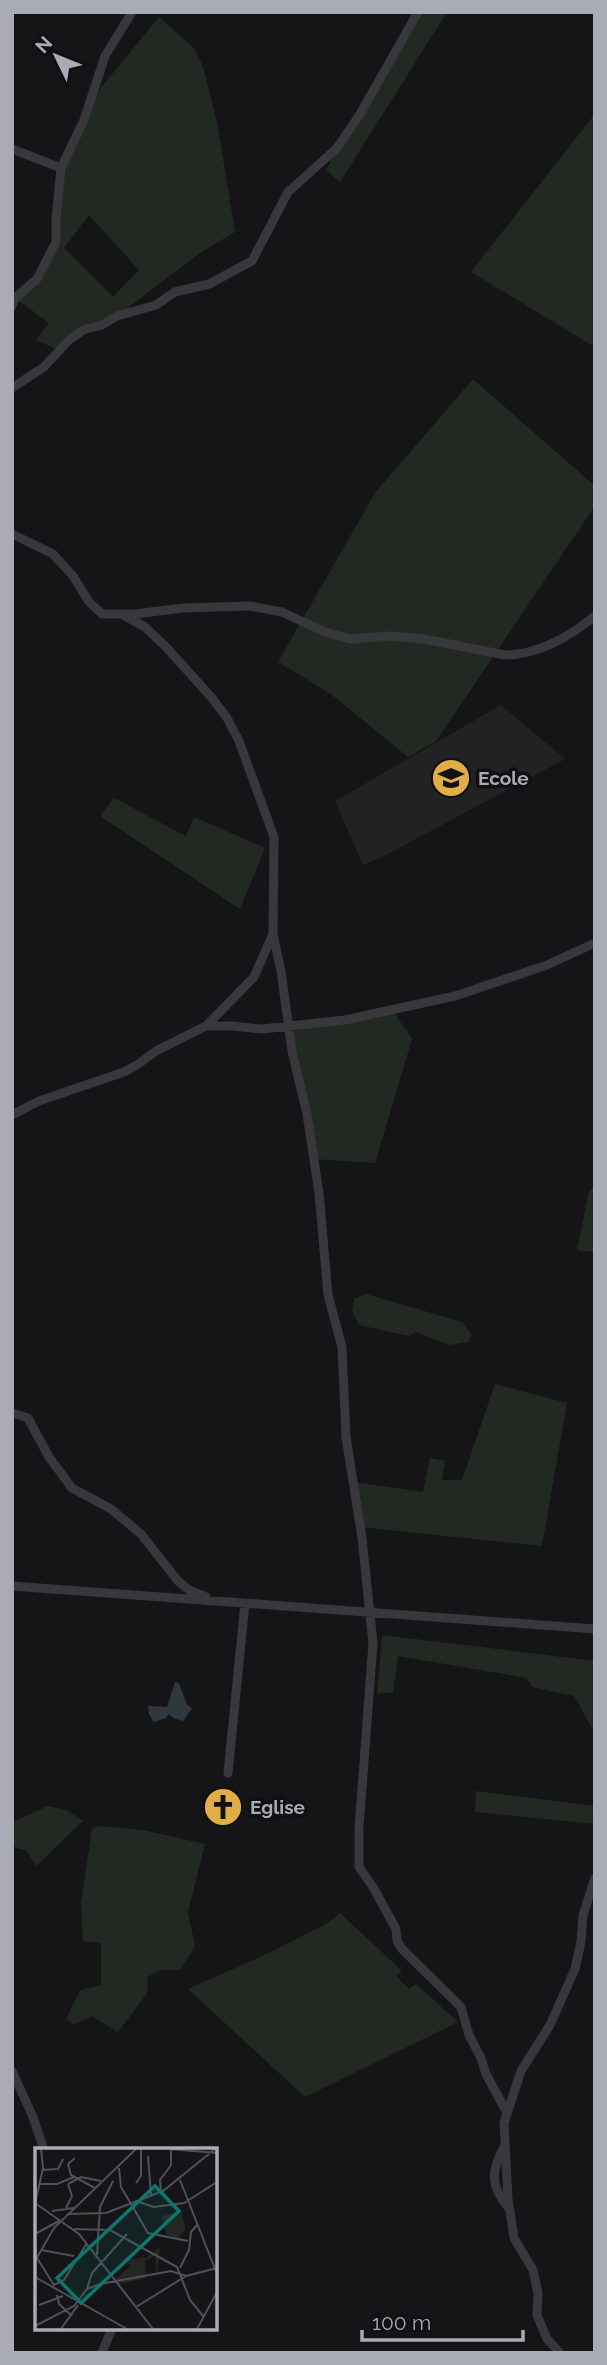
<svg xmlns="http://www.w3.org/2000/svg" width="607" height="2365" font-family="Raleway,sans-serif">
<rect width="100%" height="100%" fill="#151517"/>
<!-- built -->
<path fill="#222124" d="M501,705l64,54 -177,95 -25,11 -28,-64z"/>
<!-- green -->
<path fill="#222923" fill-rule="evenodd" d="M418,12h29l-107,170 -14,-12 11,-22z
M159,17l35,31 9,19 14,55 18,110 -35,21 -83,63 -34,14 -22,21 -25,-11 13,-17 -34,-25 22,-19 19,-37 4,-68 30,-73zM89,215l50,55 -26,27 -49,-49z
M595,114v233l-124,-75z
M473,379l122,107v20l-159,235 -28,16 -77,-63 -53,-32 97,-169z
M114,798l72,38 8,-19 71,31 -25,61 -140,-93z
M391,1008l21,31 -37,124 -63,-4 -25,-134z
M595,1187v65l-18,-2 12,-59z
M366,1294l96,28 10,13 -4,7 -19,3 -33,-13 -7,4 -50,-11 -7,-14 2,-12z
M495,1384l72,19 -25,143 -182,-19 -7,-45 70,10 7,-34 15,3 -3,19h20z
M382,1635l213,26v68l-2,1 -19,-34 -42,-9 -5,-9 -129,-22 -5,36 -16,2z
M476,1791l119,15v18l-120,-12z
M48,1806l18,4 17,11 -47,45 -10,-16 -10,-2c-5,-8 -5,-19 -1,-27z
M99,1826l44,4 62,14 -17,68 7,34 -15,24h-20l-13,7 1,15 -30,40 -26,-16 -19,9 -7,-6 14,-29 21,-5v-42l-18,-2 -2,-38 11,-75z
M340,1913l60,56 2,2 -6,5 13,13 7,-5 42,38 -153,75 -117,-108c37,-16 74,-32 110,-51 18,-10 25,-10 42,-25z"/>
<!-- water -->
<path fill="#30383f" d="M175,1682l4,1 8,22 5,3 -9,13 -10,-3 -4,-4 -3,4 -12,4 -5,-8 -1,-8 19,1z"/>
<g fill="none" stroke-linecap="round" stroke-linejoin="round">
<!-- street -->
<path stroke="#37373c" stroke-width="9" d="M12,149l49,19
M12,306l3,-8 22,-19 19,-37v-23l5,-51 23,-48 21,-64 27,-44
M12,388l32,-21 25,-27 14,-10 19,-5 15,-9 39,-11 19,-13 34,-8 43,-23 36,-69 49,-44 23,-34 58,-102
M12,534l41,20 20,22 16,26 13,12h33l48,-6 67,-2 32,6 43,20 25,7 40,-3 34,3 81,16c34,0 64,-18 90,-39
M123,615l22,12 22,21 45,50 15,20 12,23 35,96 -1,97 -19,43 -48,49
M273,934l8,37 11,80 15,63 12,79 9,102 14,52 4,90 16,101 11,105 -14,185v39l14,20 23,42 1,12 5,8 59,58 8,28 12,23 5,16 20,37
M12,1115l27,-14 85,-29 13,-7 19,-14 50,-25h26l30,3 83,-9 110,-24 92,-31 48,-22
M12,1413l16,5 21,39 23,31 39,21 30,25 37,47 11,9 17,7
M12,1586l583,43
M228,1773l17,-170
M12,2071l21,46 11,33
M504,2147c-13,24 -14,39 4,60
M102,2353l10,-25
M560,2353l-13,-14 -10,-24 1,-22 -5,-23 -19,-32 -6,-39 -4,-76 17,-52 29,-46 25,-56 6,-27 2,-27 12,-37"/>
</g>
<!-- icons -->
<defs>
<g id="school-disc" transform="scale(2.0125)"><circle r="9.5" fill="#e0ae45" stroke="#101012"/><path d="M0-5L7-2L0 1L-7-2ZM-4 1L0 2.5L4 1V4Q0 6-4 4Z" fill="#111"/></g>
<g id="church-disc" transform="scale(2.0125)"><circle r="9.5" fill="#e0ae45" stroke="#101012"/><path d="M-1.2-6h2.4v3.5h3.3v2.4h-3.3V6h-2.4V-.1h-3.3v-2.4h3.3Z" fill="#111"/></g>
</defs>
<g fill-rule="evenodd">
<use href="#school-disc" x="451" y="778"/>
<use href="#church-disc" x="223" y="1807"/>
</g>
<g text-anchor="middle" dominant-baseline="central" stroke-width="7" stroke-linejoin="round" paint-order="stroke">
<!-- poi labels -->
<g font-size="19" font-weight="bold" fill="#a9acb6" stroke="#101012" text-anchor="start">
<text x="478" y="778">Ecole</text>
<text x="250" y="1807">Eglise</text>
</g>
</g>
<!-- overview -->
<g transform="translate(35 2148)">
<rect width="182" height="182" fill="#151517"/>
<path d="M147,64l3,17 -6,9 -13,-3 -4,-19zM125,99l-4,31v-23l-11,6 1,17 -27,6 -4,-5 16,-13 -5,-7 17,-1 -1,-6 3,7z" fill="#222923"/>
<path fill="none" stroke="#505157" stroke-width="2" d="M134,1l48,4M113,8l3,39M40,10l-7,6 3,11 24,13M84,20l2,19 27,46 40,8M7,22l16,-1 5,-10M145,32l37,94M101,35l5,-7v-27M4,36h18l17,-7M33,36l13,-7 20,4M126,44l-1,-12 11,-15v-15M104,54l15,5 30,-4 33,-21M0,55l44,31 74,95M0,56l8,-36 -2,-19M31,60l6,-12 -4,-12M17,63l22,-3M34,66l37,-1 57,-22 52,-42M39,81l36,1 67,37 13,33 13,16M0,86l24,-13M6,102l33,6M62,107l3,-48 13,-26M2,110l17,27 10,-5 23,-37M0,113l19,-33 82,-79M145,120l9,-18 2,-18 7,-8M0,129l92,52M52,141l5,-16 35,-39M22,147l2,9 13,12M4,157l24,-9M101,159l50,-31 31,-8M0,178l39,-20 13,-17 13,-5 71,-13 15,5M26,181l17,-24M162,181l20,-37"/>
<path fill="#0f766e" fill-opacity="0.15" stroke="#0f766e" stroke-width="3.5" d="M120,38l24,25 -98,92 -24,-25z"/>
<rect width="182" height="182" fill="none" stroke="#a9acb6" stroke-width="3.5"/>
</g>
<!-- border -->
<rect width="607" height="2365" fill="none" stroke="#a9acb6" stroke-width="28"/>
<!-- north arrow -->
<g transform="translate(56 56) rotate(313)" stroke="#101012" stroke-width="5" paint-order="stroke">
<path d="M0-5L12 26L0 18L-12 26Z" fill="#a9acb6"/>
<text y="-10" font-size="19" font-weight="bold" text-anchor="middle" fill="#a9acb6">N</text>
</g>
<!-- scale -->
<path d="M362 2330v10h161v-10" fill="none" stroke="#a9acb6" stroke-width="3.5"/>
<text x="372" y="2330" font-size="21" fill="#a9acb6" stroke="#101012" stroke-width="5" paint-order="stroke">100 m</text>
</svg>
